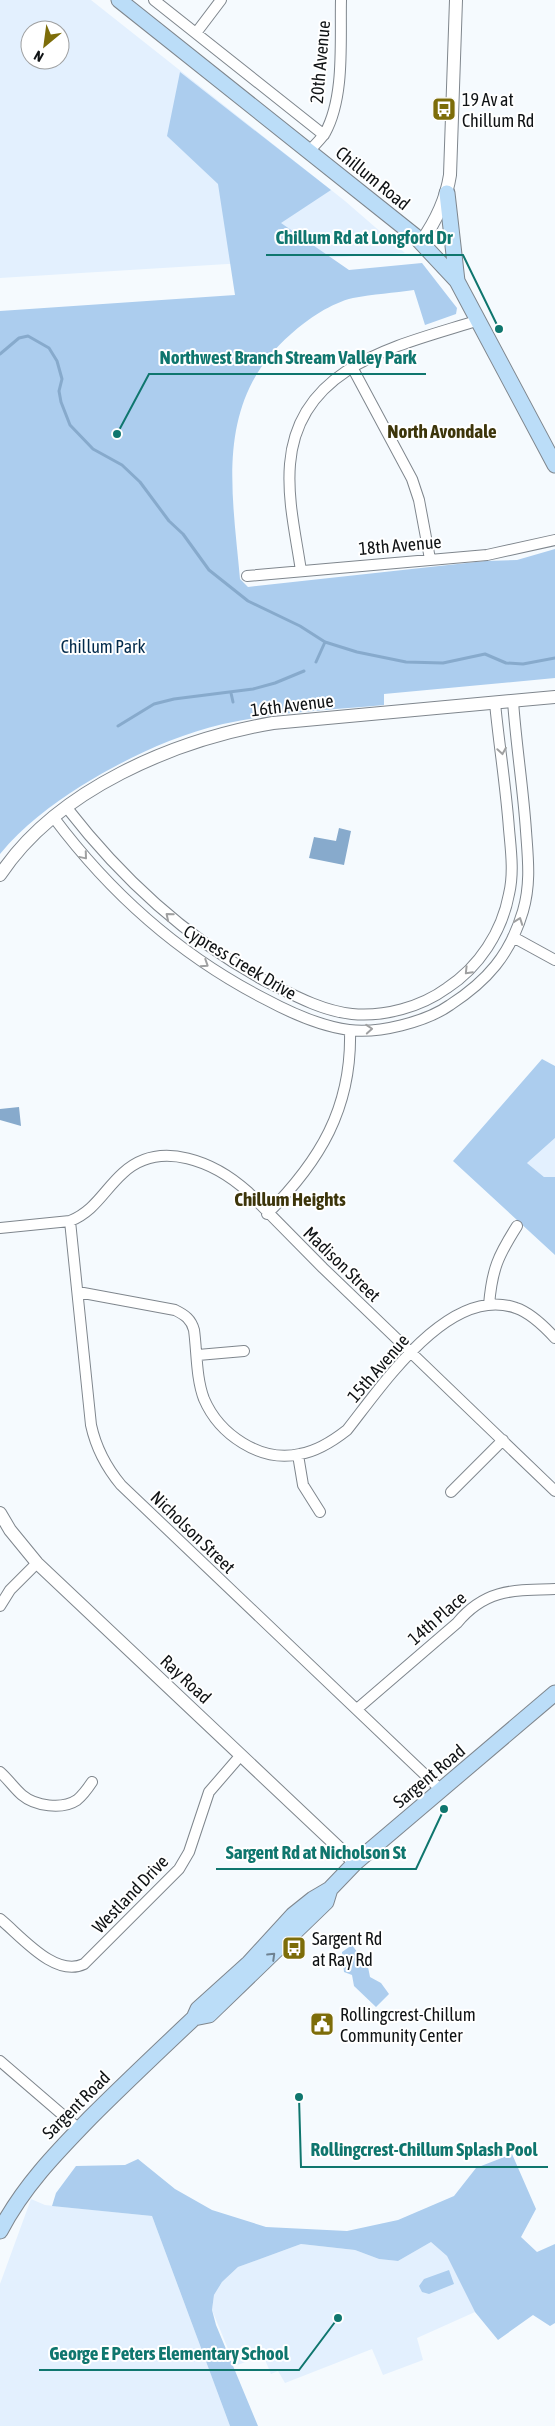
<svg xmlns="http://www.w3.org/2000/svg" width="555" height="2426" font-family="'Asap Condensed',sans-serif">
<rect width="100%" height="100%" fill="#f5fafe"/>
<!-- built -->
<path fill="#e3f0fe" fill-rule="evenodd" d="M0,0h91l254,201 60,52 -405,25zM30,30h30v30h-30z
M555,1138v39h-11l-17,-14z
M31,2199l14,6 107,11 78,210h-230v-142z
M431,2242l16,14 28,56 -58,26 6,22 -40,15 -11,-26 -87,34 -7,-12 -7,3 -8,-19 -28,11 -23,-56 2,-15 8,-13 16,-15 63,-23 54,6 24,9 19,2z"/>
<!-- green -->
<path fill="#accdee" d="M180,72l151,118 -50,33 68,47 73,-7 35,45 -1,6 -31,11 -11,-35c-20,3 -41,4 -61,8 -22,5 -45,21 -62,36 -77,67 -59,155 -51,245l8,8 237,-26 32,-1 38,-11v129l-171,16v11c-53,5 -109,7 -161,19 -51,12 -98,35 -142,62 -30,19 -58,40 -81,68v-543l235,-16 -17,-111 -51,-48z
M542,1059l13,7v72l-28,25 17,14h11v78l-102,-94z
M352,1945l16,22 2,10 11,6 8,11 -13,13 -22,-21 -2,-11 -8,-3 -2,-20z
M512,2154l24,55 -15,28 16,15 18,-8v79l-5,3 -17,-11 -35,25 -23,-28 -28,-56 -16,-14 -33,19 -19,-2 -24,-9 -54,-6 -63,23 -16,15 -8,13 -2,15 4,15 42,101h-28l-78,-210 -100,-10 4,-13 20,-27 49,-1 13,-6 37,30 37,21 54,17 81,4 51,-11 56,-24 22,-28z
M449,2270l5,14 -25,10 -7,-2 -3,-6 5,-7z"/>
<!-- water -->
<path fill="#87aacc" d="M339,828l12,3 -7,34 -35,-7 5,-21 22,4z
M19,1107l2,19 -21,-6v-11z"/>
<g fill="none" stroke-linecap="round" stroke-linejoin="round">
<!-- stream -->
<path stroke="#87aacc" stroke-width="3" d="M0,354l19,-16 9,-2 21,12 8,13 5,18 -3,12 2,11 9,23 23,24 29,16 18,17 29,39 14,13 26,36 39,31 52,25 25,16 32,10 49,10 37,1 42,-9 21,9 17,1 32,-6
M316,662l9,-20
M231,693l2,9
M118,726l36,-22 20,-5 79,-10 22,-6 29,-12"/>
<!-- minor casing -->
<g stroke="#7f868d" stroke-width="12">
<path id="minor" d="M154,0l170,135
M196,33l25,-33
M310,150c5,-5 11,-11 15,-17 20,-36 15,-92 16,-133
M352,367l60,112 7,21 11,59
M301,571c-5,-35 -14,-71 -11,-107 8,-100 111,-119 189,-144
M247,576l240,-21 68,-15
M67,808c56,72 121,132 202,175 26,13 54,28 83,31 32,3 69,-7 95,-26 32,-21 55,-56 62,-94 5,-21 2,-43 0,-65 -3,-42 -10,-84 -14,-126
M54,818c57,76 127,138 211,181 26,14 54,27 84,31 29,4 77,-8 101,-25 37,-24 60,-50 73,-94 8,-28 5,-52 3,-80 -3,-44 -10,-87 -13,-130
M513,937l42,23
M267,1214c53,-53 85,-106 83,-183
M70,1221l21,204c5,23 15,42 30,60l320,305
M0,1228l70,-7c25,-10 34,-31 53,-48 38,-35 93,-10 125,19l75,76 232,223
M78,1292l97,18c10,5 16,9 19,20 3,22 2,48 10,69 15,35 56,64 96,55 18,-3 33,-13 47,-24 35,-44 102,-146 169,-122 15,5 28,18 39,30
M489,1305c3,-36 9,-49 28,-79
M198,1355l46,-4
M298,1455l5,30 17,27
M451,1492l52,-52
M0,1606l10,-16 27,-27
M357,1709l100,-86c28,-34 56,-33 98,-34
M0,1772c8,7 14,16 22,23 13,11 40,15 55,5 6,-5 11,-12 15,-18
M0,1919c21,17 55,59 84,45l95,-95 10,-17 20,-60 32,-37
M0,2061l79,68"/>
</g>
<!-- tertiary casing -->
<g stroke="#7f868d" stroke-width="14">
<path id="tertiary" d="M421,242c15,-21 25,-41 29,-67l6,-175
M0,875c57,-86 175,-135 273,-152l282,-26
M0,1513l10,17 27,33 318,300"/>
</g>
<!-- secondary casing -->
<g stroke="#7f868d" stroke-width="17">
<path id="secondary" d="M119,0l296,236 42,45 98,184
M447,193l10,88
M194,2018l15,-3 117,-113 4,-13
M0,2231c23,-44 55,-77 90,-113 34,-34 69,-67 104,-100l4,-9 51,-46 44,-48 20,-16 17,-10 25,-26 200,-170"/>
</g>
<!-- minor -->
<use href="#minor" stroke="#fff" stroke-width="10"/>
<!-- tertiary -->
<use href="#tertiary" stroke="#fff" stroke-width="12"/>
<!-- secondary -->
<use href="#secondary" stroke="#bbddf8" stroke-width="15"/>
</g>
<!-- one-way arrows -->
<defs><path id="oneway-chevron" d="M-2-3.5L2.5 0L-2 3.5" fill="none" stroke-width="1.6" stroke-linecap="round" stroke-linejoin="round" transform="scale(1.25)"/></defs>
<g stroke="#9fa0a1">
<use href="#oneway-chevron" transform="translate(502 751) rotate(81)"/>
<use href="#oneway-chevron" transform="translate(84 856) rotate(50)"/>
<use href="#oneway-chevron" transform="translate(169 916) rotate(-140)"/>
<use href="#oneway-chevron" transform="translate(519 921) rotate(-70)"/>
<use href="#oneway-chevron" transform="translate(205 964) rotate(33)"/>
<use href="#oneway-chevron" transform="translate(468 971) rotate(134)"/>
<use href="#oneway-chevron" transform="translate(369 1029) rotate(-4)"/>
</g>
<use stroke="#6e8291" href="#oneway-chevron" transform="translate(272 1956) rotate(-44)"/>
<!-- icons -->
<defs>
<g id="bus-square" transform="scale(1.25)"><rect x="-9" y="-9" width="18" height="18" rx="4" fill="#7d6d09" stroke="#fff"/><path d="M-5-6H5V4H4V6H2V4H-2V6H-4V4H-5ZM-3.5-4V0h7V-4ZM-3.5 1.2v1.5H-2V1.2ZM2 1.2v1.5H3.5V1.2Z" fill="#fff"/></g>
<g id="civic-square" transform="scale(1.25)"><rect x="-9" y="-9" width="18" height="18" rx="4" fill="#7d6d09" stroke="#fff"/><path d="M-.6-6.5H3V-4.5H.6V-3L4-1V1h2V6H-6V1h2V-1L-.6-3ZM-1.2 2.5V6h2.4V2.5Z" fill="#fff"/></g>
</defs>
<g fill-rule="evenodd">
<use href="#bus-square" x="444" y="109"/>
<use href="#bus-square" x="294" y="1948"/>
<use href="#civic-square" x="322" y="2024"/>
</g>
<g text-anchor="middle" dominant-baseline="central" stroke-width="4" stroke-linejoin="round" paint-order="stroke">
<!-- street labels -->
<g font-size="18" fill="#0f1214" stroke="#fff">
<text transform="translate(320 62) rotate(-85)">20th Avenue</text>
<text transform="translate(373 178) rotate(39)">Chillum Road</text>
<text transform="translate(400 545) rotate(-5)">18th Avenue</text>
<text transform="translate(292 705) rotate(-7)">16th Avenue</text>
<text transform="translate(240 962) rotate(31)">Cypress Creek Drive</text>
<text transform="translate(342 1264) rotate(44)">Madison Street</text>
<text transform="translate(378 1368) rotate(-49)">15th Avenue</text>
<text transform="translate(193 1532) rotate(44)">Nicholson Street</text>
<text transform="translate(437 1618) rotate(-41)">14th Place</text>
<text transform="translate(186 1679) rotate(43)">Ray Road</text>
<text transform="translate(429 1776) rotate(-40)">Sargent Road</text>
<text transform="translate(130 1894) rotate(-46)">Westland Drive</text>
<text transform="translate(76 2105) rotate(-45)">Sargent Road</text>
</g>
<!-- poi labels -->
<g font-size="18" fill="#0f1214" stroke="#fff" text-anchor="start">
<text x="462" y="99">19 Av at<tspan x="462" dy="21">Chillum Rd</tspan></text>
<text x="312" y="1938">Sargent Rd<tspan x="312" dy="21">at Ray Rd</tspan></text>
<text x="340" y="2014">Rollingcrest-Chillum<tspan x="340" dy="21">Community Center</tspan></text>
</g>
<!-- park labels -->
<g font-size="18" fill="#022a4b" stroke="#fff">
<text x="103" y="646">Chillum Park</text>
</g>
<!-- neighbourhood labels -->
<g font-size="19" font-weight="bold" fill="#3d350a" stroke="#fff">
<text x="442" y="431">North Avondale</text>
<text x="290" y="1199">Chillum Heights</text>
</g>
</g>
<!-- callouts -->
<path fill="none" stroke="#0f766e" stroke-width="2" d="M499 329L463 255H266M117 434L149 374H426M444 1809L416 1869H216M299 2097L301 2167H548M338 2318L299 2370H39"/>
<g fill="#0f766e" stroke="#fff" stroke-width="2">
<circle cx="499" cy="329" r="5"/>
<circle cx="117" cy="434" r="5"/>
<circle cx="444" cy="1809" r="5"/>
<circle cx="299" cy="2097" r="5"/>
<circle cx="338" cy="2318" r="5"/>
</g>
<g font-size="19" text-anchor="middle" font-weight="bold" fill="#0f766e" stroke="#fff" stroke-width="4" stroke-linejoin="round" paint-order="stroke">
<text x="364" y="244">Chillum Rd at Longford Dr</text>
<text x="288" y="364">Northwest Branch Stream Valley Park</text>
<text x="316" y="1859">Sargent Rd at Nicholson St</text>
<text x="424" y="2156">Rollingcrest-Chillum Splash Pool</text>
<text x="169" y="2360">George E Peters Elementary School</text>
</g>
<!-- north arrow -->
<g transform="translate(45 45) rotate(209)"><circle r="24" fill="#ffffff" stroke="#9fa0a1"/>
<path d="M0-4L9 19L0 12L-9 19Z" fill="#7d6d09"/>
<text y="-8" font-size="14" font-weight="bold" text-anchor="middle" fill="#0f1214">N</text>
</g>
</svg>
